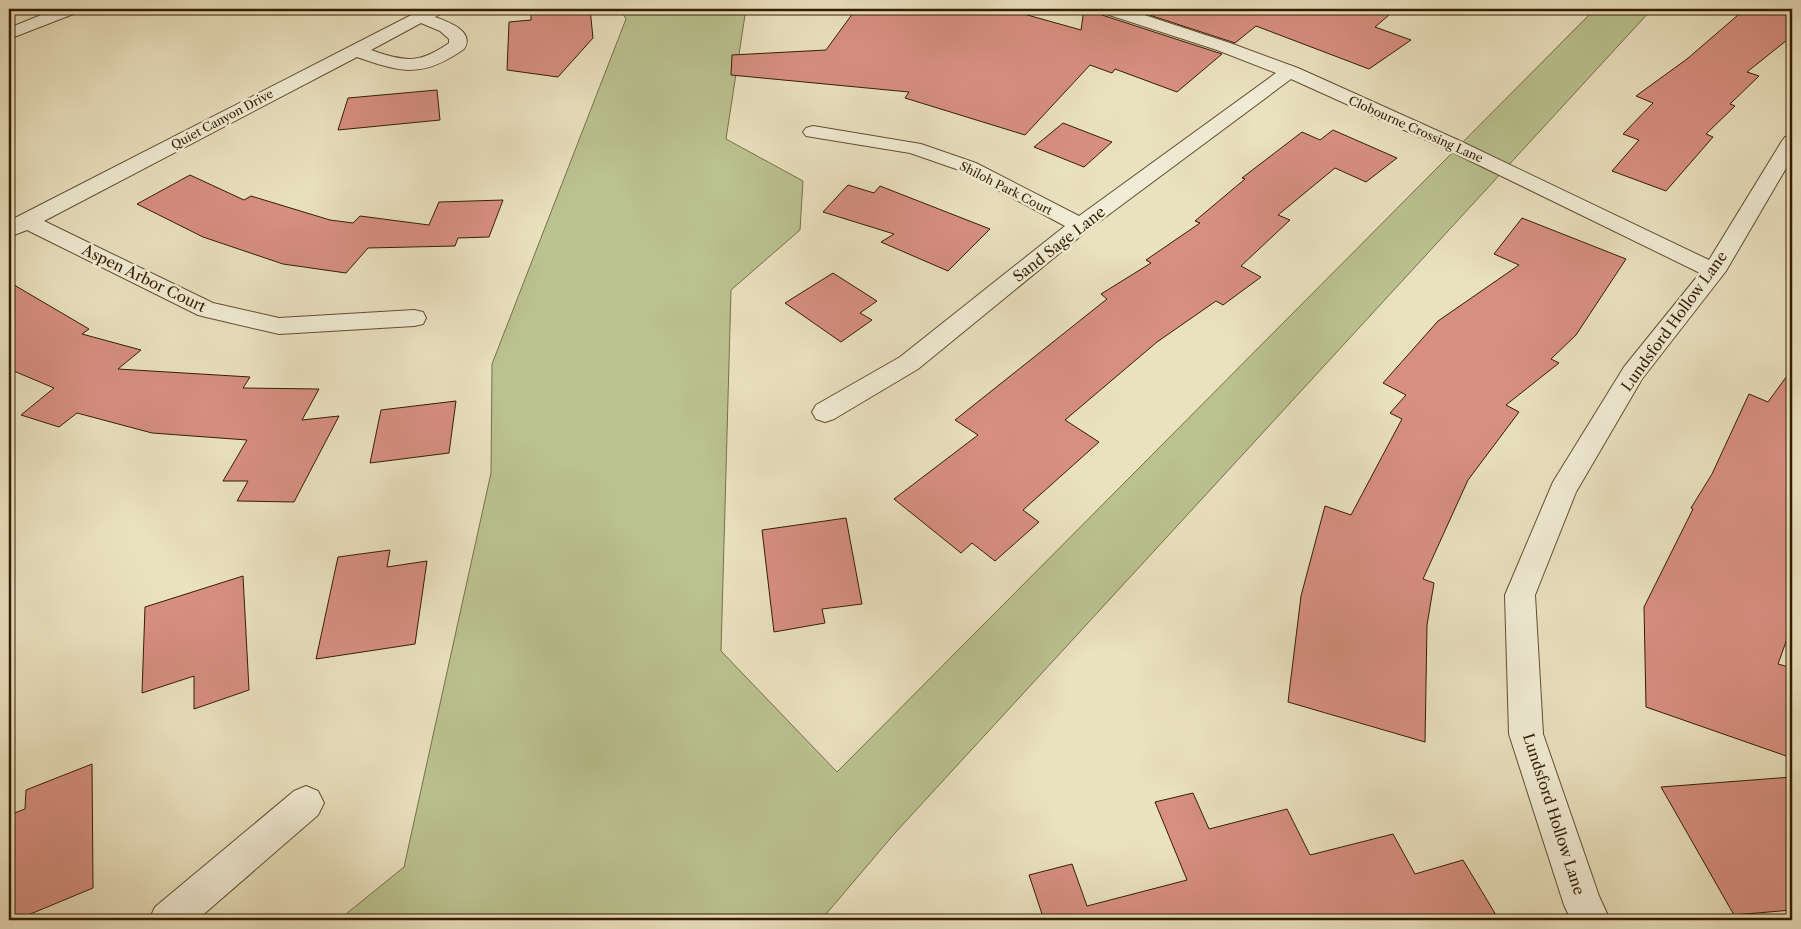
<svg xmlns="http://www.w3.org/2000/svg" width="1801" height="929" font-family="'Libre Caslon Text',serif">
<rect width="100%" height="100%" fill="#eae1bf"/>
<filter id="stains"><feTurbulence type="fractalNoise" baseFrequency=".004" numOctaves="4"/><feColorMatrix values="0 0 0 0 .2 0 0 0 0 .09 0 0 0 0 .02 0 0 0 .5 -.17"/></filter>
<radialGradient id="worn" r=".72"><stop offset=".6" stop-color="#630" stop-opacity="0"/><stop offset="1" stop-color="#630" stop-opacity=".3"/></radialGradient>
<!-- green -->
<path fill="#bac28f" stroke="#777048" d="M620,9h131l-6,6 -19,124 77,42 -3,49 -69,60 -10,361 116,121 758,-763h57l-757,824 -74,87h-474l-1,-6 58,-47 87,-394 1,-109 134,-345z"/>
<!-- building -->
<path fill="#d78f81" stroke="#341d00" d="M531,9h59l3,29 -35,39 -51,-7 2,-48 22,-2z
M856,9h150l75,21 3,-21h14l4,6 120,39 -45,38 -62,-23 -3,4 -22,-8 -65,70 -120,-37 4,-6 -178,-17 1,-20 94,-5z
M1131,9h265l-21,18 36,13 -42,29 -113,-43 -21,17z
M1745,9h47v27l-45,36 12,4 -29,28 5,2 -29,28 7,3 -47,54 -54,-20 27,-31 -16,-6 30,-31 -17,-7 51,-37z
M437,90l3,30 -102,10 10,-32z
M1063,123l49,19 -28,25 -50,-20z
M1333,130l64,28 -31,24 -31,-14 -57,47 12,5 -49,46 20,11 -38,28 -7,-4 -59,41 -92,78 34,22 -76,68 16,12 -44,39 -23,-18 -11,10 -67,-54 84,-64 -23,-15 152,-121 -6,-5 50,-31 -5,-3 54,-37 -5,-2 50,-42 -3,-1 60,-46 18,8z
M190,175l54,25 7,-4 79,24 23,3 7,-7 69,9 10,-23 64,-2 -14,37 -31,1 -3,8 -87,2 -22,25 -63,-9 -80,-27 -66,-33z
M848,185l26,8 6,-7 110,43 -42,42 -67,-29 13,-8 -71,-22z
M1522,218l104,41 -50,76 -25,24 8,4 -53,42 13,7 -51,68 -45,99 11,4 -7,42 -2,117 -137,-40 13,-106 24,-90 26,9 51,-96 -12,-6 16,-18 -23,-12 55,-62 81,-56 -25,-11z
M833,273l44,28 -17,12 12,7 -31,22 -56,-39z
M9,282l80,47 -7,5 59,16 -23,19 132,8 -7,11 76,1 -17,31 37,-4 -45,86 -57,-1 11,-20h-25l24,-41 -95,-7 -75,-20 -18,14 -38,-12 33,-27 -45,-19z
M1792,369v256l-14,39 14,4v90l-146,-51 -2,-100 49,-98 -2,-1 21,-34 37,-80 19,8z
M456,401l-7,52 -79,10 11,-53z
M846,518l16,86 -40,5 3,14 -51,9 -12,-102z
M390,550l-3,17 40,-6 -12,83 -99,15 22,-102z
M243,576l6,114 -55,19v-33l-52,17 3,-86z
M92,764l1,124 -77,32h-7v-105l16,-6 1,-19z
M1792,777v133l-58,5 -73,-128z
M1193,793l16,36 78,-20 23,46 83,-21 22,40 48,-14 36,60h-455l-15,-45 43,-11 15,42 100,-26 -32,-78z"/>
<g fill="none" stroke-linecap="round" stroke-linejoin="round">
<!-- street casing -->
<g stroke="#624e30" stroke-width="2">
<path id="street" d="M56,9h23l-3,4 -67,26v-11z
M423,9h21l-2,4 -7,4c11,4 41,14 29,32 -41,29 -62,24 -107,8l-313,164 169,82 66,15 135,-8 9,2 3,6 -3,6 -9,2 -135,8 -73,-17 -8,-2 -171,-85 -18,7v-16zM421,23l19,8 9,8v4c-30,21 -44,19 -78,7z
M1100,9h26l104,34 68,25 160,72 251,120 73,-119 3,-4 7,-2v23l-66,113 -84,108 -66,113 -41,103 8,139 56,162 11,24h-39l-7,-15 -55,-171 -4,-139 48,-113 71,-115 76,-94 -256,-125 -153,-69 -203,151 -170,139 -84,50 -9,3 -9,-3 -4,-7 4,-7 84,-48 165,-131 -103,-55 -52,-18 -104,-17 -3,-4 3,-4 7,-2 108,18 55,19 103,53 197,-143 -59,-23 -114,-37z
M306,786l12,5 6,12 -6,12 -121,105h-48l6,-13 139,-116z"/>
</g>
<!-- street -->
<use href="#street" fill="#f1ecd5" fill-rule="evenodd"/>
</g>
<g text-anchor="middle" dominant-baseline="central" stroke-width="5" stroke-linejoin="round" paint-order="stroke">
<!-- far-street labels -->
<g font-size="12" fill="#341d00" stroke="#f1ecd5">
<text transform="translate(222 119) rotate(-28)">Quiet Canyon Drive</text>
<text transform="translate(1416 129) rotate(24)">Clobourne Crossing Lane</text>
<text transform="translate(1006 188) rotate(27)">Shiloh Park Court</text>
</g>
<!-- street labels -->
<g font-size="15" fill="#341d00" stroke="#f1ecd5">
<text transform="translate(1059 244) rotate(-38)">Sand Sage Lane</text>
<text transform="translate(144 278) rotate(26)">Aspen Arbor Court</text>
<text transform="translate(1674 321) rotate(-54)">Lundsford Hollow Lane</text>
<text transform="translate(1554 814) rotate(72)">Lundsford Hollow Lane</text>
</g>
</g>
<!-- margin -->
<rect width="1801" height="929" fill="none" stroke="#eae1bf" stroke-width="30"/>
<rect x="10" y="10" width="1781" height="909" fill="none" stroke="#341d00" stroke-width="2.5"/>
<rect x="15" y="15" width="1771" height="899" fill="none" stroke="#341d00"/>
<rect width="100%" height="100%" filter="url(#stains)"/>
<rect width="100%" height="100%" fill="url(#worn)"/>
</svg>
